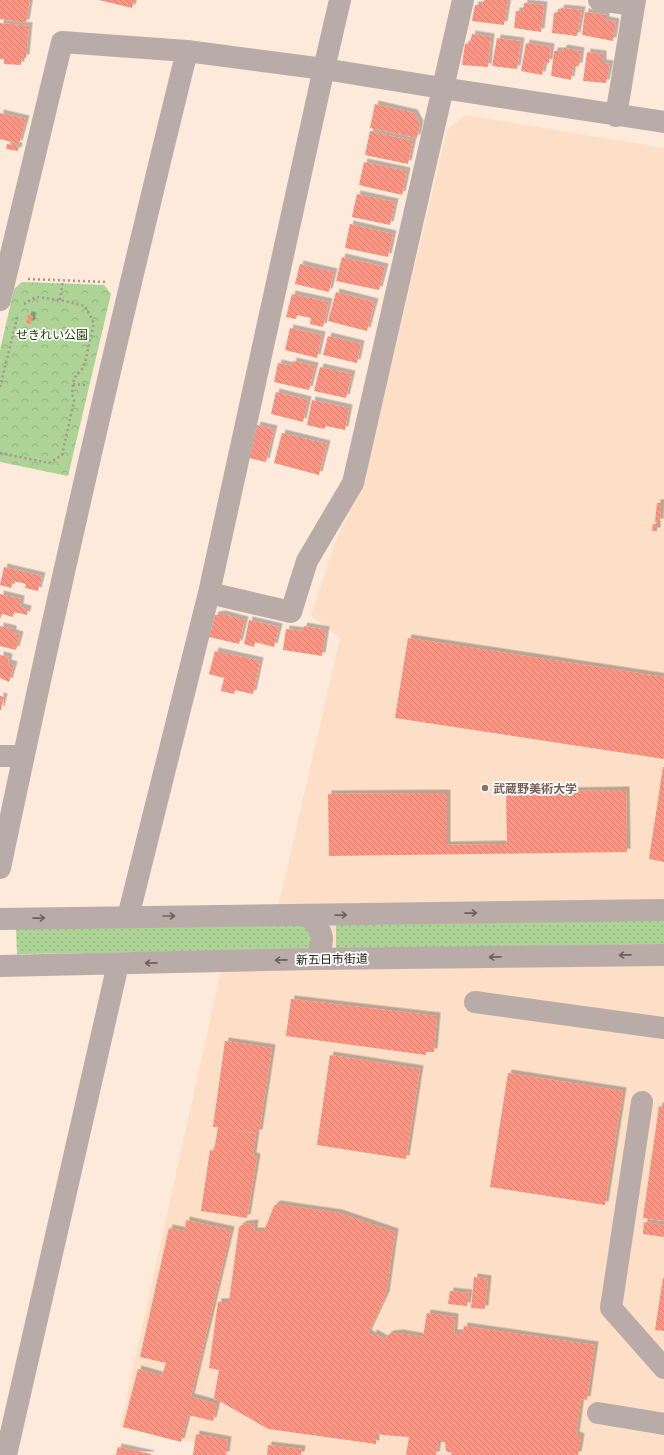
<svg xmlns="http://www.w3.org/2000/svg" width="664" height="1455" font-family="'PT Sans','Noto Sans JP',sans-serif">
<defs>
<pattern id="grass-dots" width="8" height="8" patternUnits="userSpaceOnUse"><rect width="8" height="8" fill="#aed396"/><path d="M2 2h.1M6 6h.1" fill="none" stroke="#95b480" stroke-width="1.8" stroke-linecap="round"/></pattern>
<pattern id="park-crowns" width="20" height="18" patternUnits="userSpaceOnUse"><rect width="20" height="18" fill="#aed396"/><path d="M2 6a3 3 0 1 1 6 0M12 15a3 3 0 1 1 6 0" fill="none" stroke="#95b480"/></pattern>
<pattern id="building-back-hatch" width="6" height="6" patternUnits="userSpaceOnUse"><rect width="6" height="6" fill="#f99582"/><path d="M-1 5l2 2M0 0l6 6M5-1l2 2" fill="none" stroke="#d5806f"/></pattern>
<filter id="shadow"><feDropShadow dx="3.5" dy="-3.5" stdDeviation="0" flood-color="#0004"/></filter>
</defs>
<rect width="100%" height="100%" fill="#feeadb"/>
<!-- built -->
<path fill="#fddec6" d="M465,115l199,33v1307h-472l3,-12 -75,-16 108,-488 43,-1 69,-300 -29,-22 24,-74 28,-56 84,-356z"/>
<!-- grass -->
<path fill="url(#grass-dots)" d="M664,919v25l-328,6v-26z
M303,924l10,6 -2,16 -9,4 -285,4 -1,-25z"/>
<!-- park -->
<path fill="url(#park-crowns)" d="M22,282l82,3 7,9 -43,182 -68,-14v-112l14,-61z"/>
<!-- building -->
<path fill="url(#building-back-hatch)" filter="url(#shadow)" d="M0,0h30l-4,23 -26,-4z
M99,0h35l-2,8z
M484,0h24l-4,25 -32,-4 3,-16h7z
M524,3l20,2 -3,27 -27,-4 2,-17h7z
M561,8l21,2 -5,26 -25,-3 2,-20 6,-2z
M585,12l21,3v5l10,2 -3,19 -31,-6z
M0,23l29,3 -3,32h-5v7l-17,-1v-5h-4z
M472,34l19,3 -3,30 -26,-2 3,-21 5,-1z
M497,38l24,3 -4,28 -25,-3z
M526,43l25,4 -2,16 -4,-1 -3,13 -21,-4z
M564,48l17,3 -2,15 -6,1 -2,13 -20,-4 3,-25h8z
M587,52l16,2v9l7,1 -4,19 -23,-2z
M375,104l39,9 6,11 -3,14 -47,-10z
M0,113l26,6 -7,25 -19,-5z
M370,131l43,10 -5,23 -43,-9z
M7,144l12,2 -1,5 -12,-2z
M364,162l43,9 -5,24 -43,-10z
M357,194l38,8 -5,23 -38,-8z
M350,224l43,10 -5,23 -43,-9z
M342,257l43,10 -6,23 -43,-9z
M300,264l34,8 -5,20 -34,-8z
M336,292l39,10 -8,29 -39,-10z
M292,294l37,8 -6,25 -13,-3 1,-6 -14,-3 -1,4 -10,-2z
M28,315l5,1 -2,8 -5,-1z
M290,328l32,7 -5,23 -32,-8z
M328,336l33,8 -4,19 -34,-8z
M293,361l22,5 -6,24 -35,-8 4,-19 14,3z
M320,367l32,7 -6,24 -32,-7z
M276,392l32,8 -5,22 -32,-8z
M312,400l37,8 -4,22 -19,-4 -2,3 -17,-4z
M257,425l17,4 -8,33 -17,-4z
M282,433l45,11 -8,31 -45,-12z
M657,503h4l-1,19h-5z
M653,524h4v7h-5z
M4,567l38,9 -4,15 -13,-3 1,-4 -13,-3 -2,7 -11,-3z
M0,594l21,5 -1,8 8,2 -1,6 -13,-3 -1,5 -11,-3 -2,5z
M222,614l23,6 -6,24 -30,-7 6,-22z
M249,620l30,7 -5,20 -19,-5 -1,5 -10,-3z
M0,626l13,3v4l7,2 -4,15 -16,-4z
M304,626l22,4 -4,26 -39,-6 3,-21 16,2z
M408,638l256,39v82l-269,-41z
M215,651l45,10 -7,33 -18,-4 -1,4 -13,-3 3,-13 -15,-4z
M0,655l9,2 -1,6 6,2 -5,17 -9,-4z
M0,696l4,1 -3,13h-1z
M663,767h1v95l-15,-3z
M626,790l1,62 -298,4 -1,-62 119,-1v52l60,-1 -1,-52z
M291,999l146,17 -3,36h-8v3l-140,-19z
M225,1041l47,7 -13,85 -29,-3 26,4 -3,22 4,1 -10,61 -46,-7 9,-61 4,1 4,-24h-5z
M330,1055l90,14 -14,90 -89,-14z
M508,1073l115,18 -18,114 -115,-18z
M659,1106l5,1v114l-21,-3z
M277,1204l62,9 56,19 -9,63 -18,38 4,3 2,-3 10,6 6,-5 10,-1 23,4 4,-24 28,4 -1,16h9l1,-7 131,19 -8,55 -6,-1 -5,36 5,2 -3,18h-127l1,-2 -6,-2 -1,-9h-7l-2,13h-30l3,-18 -27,-2 -6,-3v12l-108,-15 -54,-31 5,-28 -10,-2 9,-66h11l10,-75 5,-3 11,-1 -1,8h10l10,-25z
M186,1220l45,10 -40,167 26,7 -4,17 -25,-6 -7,27 -58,-15 15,-58 24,7 4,-13 -26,-6 29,-129 16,3z
M644,1222l20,3v12l-21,-3z
M474,1277l14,2 -3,30 -14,-1z
M663,1278h1v53l-9,-1z
M450,1291l19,2 -2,13 -19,-2z
M196,1434l32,6 -2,15h-33z
M268,1445l34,4 -1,6h-34z
M118,1447l33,7v1h-35z"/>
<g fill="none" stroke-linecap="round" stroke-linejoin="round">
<!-- path -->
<path stroke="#a5968a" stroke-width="2.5" stroke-dasharray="2 3" stroke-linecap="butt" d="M28,279l79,3
M60,300l3,-20
M73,384l12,1
M0,387l18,-73
M0,453l49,10 13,-8 12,-54 -2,-8 2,-15 10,-11 10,-44 -9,-17 -25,-6 -24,-3 -14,8"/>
<!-- minor -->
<path stroke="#b9aca8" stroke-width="22" d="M599,0l35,5
M616,116l19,-116
M0,300l62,-258 125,9
M209,593l82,19 16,-51 46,-78 110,-483
M0,756h23
M0,868c57,-273 120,-546 187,-817l137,18 118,19 222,34
M309,916c14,15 18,25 5,43
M128,917l81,-324 111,-507 20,-86
M0,919l664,-9
M0,966l314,-7 350,-4
M475,1002l189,26
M642,1102l-31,206 53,60
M598,1413l66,11
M6,1455l112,-491"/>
</g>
<!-- one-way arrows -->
<defs><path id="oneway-shaft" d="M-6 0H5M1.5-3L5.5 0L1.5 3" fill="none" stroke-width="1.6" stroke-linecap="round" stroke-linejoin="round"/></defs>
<g stroke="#6c615c">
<use href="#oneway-shaft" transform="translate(471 913) rotate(-1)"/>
<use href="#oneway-shaft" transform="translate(341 915) rotate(-1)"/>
<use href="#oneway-shaft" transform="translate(169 916)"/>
<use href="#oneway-shaft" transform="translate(39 918) rotate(-1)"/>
<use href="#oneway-shaft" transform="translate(625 955) rotate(179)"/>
<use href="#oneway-shaft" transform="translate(495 957) rotate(179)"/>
<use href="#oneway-shaft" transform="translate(281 960) rotate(179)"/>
<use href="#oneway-shaft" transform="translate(151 963) rotate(179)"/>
</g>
<!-- markers -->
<circle fill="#8d6e63" stroke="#fff" stroke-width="1.5" cx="485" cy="788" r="4"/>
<g text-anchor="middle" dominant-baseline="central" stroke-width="3.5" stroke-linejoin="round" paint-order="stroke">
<!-- park labels -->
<g font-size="12" fill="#214002" stroke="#fff">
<text x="52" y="334">せきれい公園</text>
</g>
<!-- education labels -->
<g font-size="12" font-weight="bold" fill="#785e54" stroke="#fff" text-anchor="start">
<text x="493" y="788">武蔵野美術大学</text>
</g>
<!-- street labels -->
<g font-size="12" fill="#1e160f" stroke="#fff">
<text transform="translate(332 959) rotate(-1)">新五日市街道</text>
</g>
</g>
</svg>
